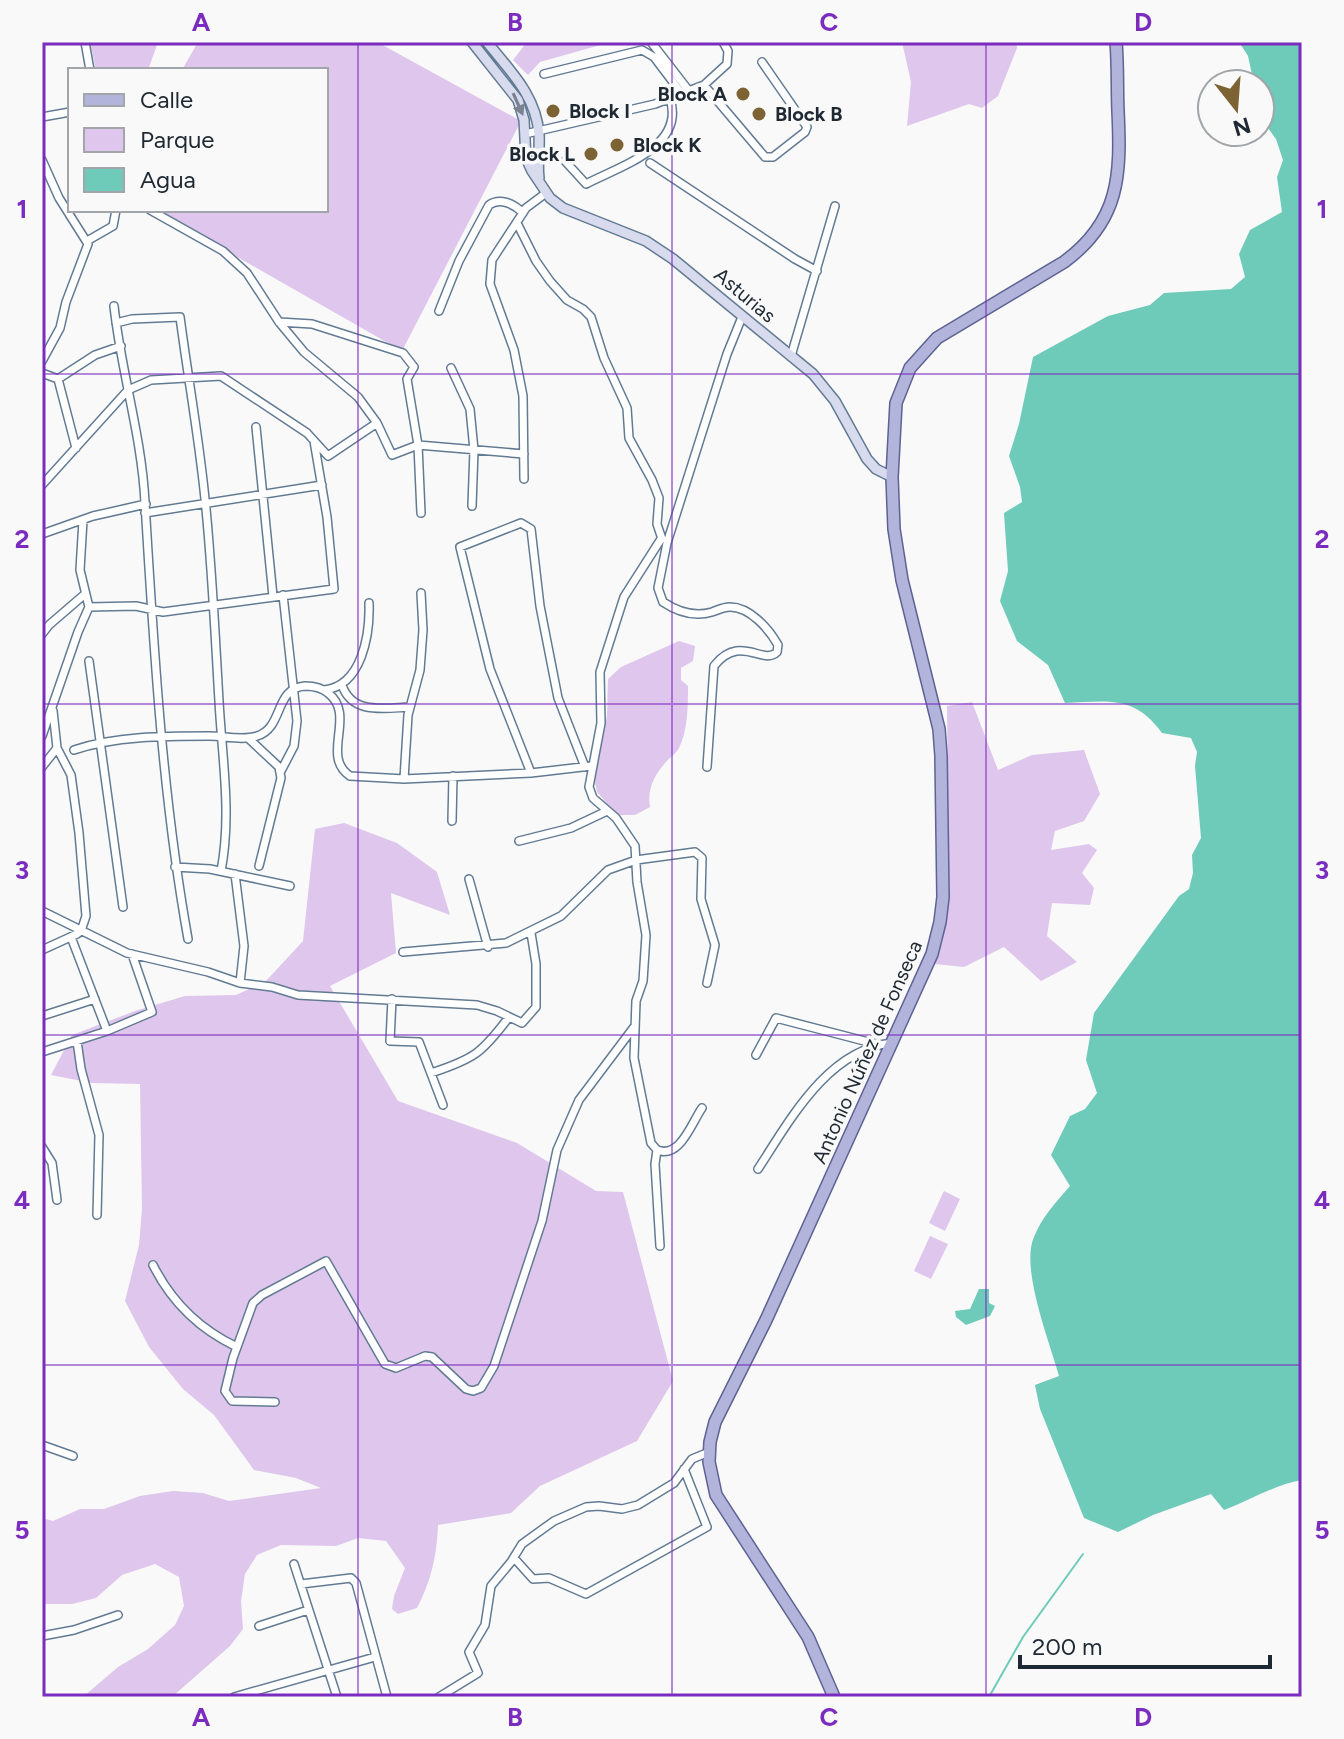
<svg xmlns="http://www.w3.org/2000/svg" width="1344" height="1739" font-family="Figtree,sans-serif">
<rect width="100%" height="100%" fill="#f9f9f9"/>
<!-- green -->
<path fill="#dfc6ec" d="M90,42h68l-10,28h-52z
M198,42h179l144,79 -119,230 -247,-141h171v-140h-144z
M527,42h84l-71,20 -12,13 -15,-15z
M902,42h114l1,6 -19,48 -16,12 -13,-4 -62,22 4,-44z
M679,641l16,5 -2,15 -12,7v12l7,6c0,20 0,44 -9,62 -3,6 -9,9 -13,14 -12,13 -19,28 -16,45l-15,8h-18l-20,-23 -3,-14 13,-62 1,-37 13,-12z
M972,702l26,68 34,-15 52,-5 16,44 -16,27 -29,10 -4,19 38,-6 8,6 -15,23 12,15 -4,17 -38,-2 -5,33 30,26 -36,19 -37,-34 -40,20 -29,-3 14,-64 -2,-194z
M344,823l53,20 40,29 13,43 -59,-22 5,60 -66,33 68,115 119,42 79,48 27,1 50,189 -36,60 -97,45 -29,27 -73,12c-1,31 -7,56 -21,83l-19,6 -6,-5 2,-13 11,-28 -19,-27 -28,-3 -22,8 -55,-1 -24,10 -12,19 -4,27 2,28 -13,17 -58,51h-89l35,-30 30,-18 27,-24 9,-19 -5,-29 -24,-13 -33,11 -26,23 -24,6h-28l-2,-1v-85l11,3 27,-12h24l36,-13 33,-5 30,2 26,8 92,-13 -25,-10 -42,-8 -40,-55 -31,-26 -34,-42 -24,-46 14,-56 3,-36 -2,-125 -48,-1 -41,-8 21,-40 63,-24 50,-15 51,-1 30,-14 37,-40 12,-112z
M944,1191l16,8 -15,32 -16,-8z
M930,1236l18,8 -17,35 -17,-8z"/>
<!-- water -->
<path fill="#6ecab9" d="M1239,42h63v1438c-28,5 -51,20 -78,30l-13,-16 -58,21 -35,17 -34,-14 -44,-109 -5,-24 24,-9c-9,-33 -39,-108 -25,-139 8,-20 22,-35 36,-51l-19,-31 19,-39 15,-7 12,-16 -11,-33 8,-47 85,-117 10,-7 4,-16 -1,-18 9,-17 -6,-72 2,-14 -6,-14 -29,-5c-27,-38 -54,-32 -97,-30l-17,-38 -31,-24 -17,-40 8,-30 -4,-58 18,-11 -2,-15 -11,-31 10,-32 14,-67 75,-41 42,-11 14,-12 67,-4 14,-12 -6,-23 11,-24 32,-18 -5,-35 6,-17 -7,-21 -16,-22v-33h-6l-6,-28z
M979,1289h10v14l6,3 -5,10 -24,9 -10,-8 -1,-6 15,-2z"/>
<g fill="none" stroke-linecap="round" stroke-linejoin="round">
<!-- stream -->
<path stroke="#6ecab9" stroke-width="2" d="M989,1697l34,-60 60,-83"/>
<!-- street casing -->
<g stroke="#627b93" stroke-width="10">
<path id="street" d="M85,42l5,28
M651,42l38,49
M544,74l98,-24 12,7 28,37
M704,85l61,72h8l32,-25 2,-5 -45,-65
M42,117l28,-5
M525,134l130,-30 49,-19 23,-21 1,-13 -5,-9
M42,160l17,38 29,46 -22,58 -6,26 -18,33
M565,161l21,23c32,-17 100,-37 84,-85
M650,163l145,96 22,12
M150,210l73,41 24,22 32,49 25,30 54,45 19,26 15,32 26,-10 106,9
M518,225l18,36 14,20 17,19 16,9 8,8 13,41 23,50 2,30 23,42 7,18 -2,26 5,15
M87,241l26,-15 3,-16
M114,306c7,66 28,131 31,197 9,147 17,291 43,436
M439,311l20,-50 30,-56c11,-8 25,-1 34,8
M279,322l33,2 91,29 11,14 -7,12 11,66 3,68
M116,323l16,-4 48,-2c8,61 19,121 25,182 7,67 10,135 14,202 3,57 13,113 2,170
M791,356l44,-150
M451,368l19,41 4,41 -2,56
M42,373l16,6 37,-24 26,-9
M58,379l18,69
M256,427l17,169
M524,479l-1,-83 -9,-46 -24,-66 2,-24 34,-52 20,-15
M42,485l86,-95 23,-10 70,-4 86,57 21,23 49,-33
M145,513l177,-28
M42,534l51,-18 53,-12
M661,539l-37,58 -24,75 1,51 -12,64 4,11 23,20 19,28 2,36 9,53 -3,46 -7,20 -2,57 17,85 6,7c23,9 34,-26 45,-42
M89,607l47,-1 27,6 171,-23 -7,-72 -13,-76
M42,634l7,-9 36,-31
M89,661l34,246
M342,685c10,30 42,23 68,22
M324,690c38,-4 46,-55 45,-87
M42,736l36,-104 11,-25 -9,-37 3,-50
M248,738l31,29 2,11 -22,88
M74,750c41,-14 91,-14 135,-14 15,0 34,5 48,0 27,-8 17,-48 48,-50 8,0 17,2 23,7 29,22 -8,63 22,83l54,3 127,-6 60,-7
M42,767l15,-19 -4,-37
M707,767l7,-101c26,-33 49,0 63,-14l1,-7c-9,-16 -28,-38 -48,-38 -7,0 -12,3 -18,5 -17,5 -34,0 -49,-10l-5,-14 9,-45 60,-189 15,-37
M281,771l13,-25 3,-25 -14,-126
M531,773l-41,-104 -30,-122 61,-24 10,6 9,77 18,92 27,69
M404,779l4,-64 12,-45 3,-40 -2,-37
M452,821l1,-45
M519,841l52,-13 36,-17
M175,867l35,2 80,17
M235,874l9,72 -4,37
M469,879l19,68
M42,911l85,42 81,19 32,11 32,4 26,8 179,10 20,6 25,12 14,-16v-43l-5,-31
M71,937l36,94
M42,950l35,-16 4,-3 5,-15 -7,-83 -8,-58 -14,-27
M403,952l103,-9 55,-27 47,-46 28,-10 59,-8 7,6 -1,41 14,46 -8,38
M392,999l-2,42 29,1 24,63
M42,1016l53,-17
M77,1041l4,28 18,66 -2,80
M42,1052l65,-21 45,-19 -20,-58
M756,1055l20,-37 100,26
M431,1073c43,-14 51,-20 78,-56
M42,1147l10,16 5,37
M657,1150l-2,14 5,82
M758,1169c32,-49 70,-120 134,-126
M153,1265c19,38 46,64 84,82
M275,1402l-43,-1 -7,-10 8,-33 20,-55 9,-8 64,-34 59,103 11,4 29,-12 7,1 34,32 7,2 8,-3 13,-22 48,-145 15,-71 22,-50 55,-73
M42,1445l31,11
M514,1558l19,21 16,-1 37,16 121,-67 -23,-58
M294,1564l43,133
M301,1584l50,-6 5,5 31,114
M259,1626l49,-16
M42,1636l32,-6 44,-15
M234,1697l141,-40
M439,1697l39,-24 -9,-21 16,-27 6,-39 20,-24 11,-18 32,-23 32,-14 13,-1 23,3 16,-4 36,-22 18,-24 17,-7"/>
</g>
<!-- secondary casing -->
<g stroke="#627b93" stroke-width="12">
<path id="secondary" d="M472,42l46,58 6,20 2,38 6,13 18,27 13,10 83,33 27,18 140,115 22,27 32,58 9,10 16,8
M487,42c23,29 49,53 52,92 1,15 -2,29 0,44"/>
</g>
<!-- primary casing -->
<g stroke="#5d6392" stroke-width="14">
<path id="primary" d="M834,1697l-26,-60 -92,-142 -7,-33 1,-20 5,-20 51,-102 166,-366 8,-32 3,-25 -2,-141 -2,-27 -37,-149 -8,-51 -2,-52 4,-74 14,-35 27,-30 127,-76c56,-41 57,-87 54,-151 -1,-23 0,-46 -2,-69"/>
</g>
<!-- street -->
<use href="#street" stroke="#fff" stroke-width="7"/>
<!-- secondary -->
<use href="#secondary" stroke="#d8daee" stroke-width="9"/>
<!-- primary -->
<use href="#primary" stroke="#b2b4dc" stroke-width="11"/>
</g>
<!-- one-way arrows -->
<defs><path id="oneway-solid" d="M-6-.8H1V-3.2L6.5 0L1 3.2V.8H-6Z" transform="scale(2)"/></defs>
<use fill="#7c8290" href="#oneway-solid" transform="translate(518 104) rotate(66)"/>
<!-- grid -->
<path fill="none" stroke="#7b2cbf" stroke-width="2" stroke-opacity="0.55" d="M358,42v1655M672,42v1655M986,42v1655M42,374h1260M42,704h1260M42,1035h1260M42,1365h1260"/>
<!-- markers -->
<g fill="#7d6334" stroke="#f9f9f9" stroke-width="3">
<circle cx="743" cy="94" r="8"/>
<circle cx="553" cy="111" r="8"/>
<circle cx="759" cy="114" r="8"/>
<circle cx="617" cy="145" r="8"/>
<circle cx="591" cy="154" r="8"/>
</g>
<g text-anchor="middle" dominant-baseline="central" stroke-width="7" stroke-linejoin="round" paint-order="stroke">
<!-- poi labels -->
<g font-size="20" font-weight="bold" fill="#1f2933" stroke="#f9f9f9" text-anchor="start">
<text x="727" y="94" text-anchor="end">Block A</text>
<text x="569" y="111">Block I</text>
<text x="775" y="114">Block B</text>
<text x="633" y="145">Block K</text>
<text x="575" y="154" text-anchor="end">Block L</text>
</g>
<!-- street labels -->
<g font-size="20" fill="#1f2933" stroke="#f9f9f9">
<text transform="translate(745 295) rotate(40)">Asturias</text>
<text transform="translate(867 1052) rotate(-66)">Antonio Núñez de Fonseca</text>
</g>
</g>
<!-- border -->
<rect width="1344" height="1739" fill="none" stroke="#f9f9f9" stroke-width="88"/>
<!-- legend -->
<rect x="68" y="68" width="260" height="144" fill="#f9f9f9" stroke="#a2a6aa" stroke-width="2"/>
<rect x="84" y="94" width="40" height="12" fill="#b2b4dc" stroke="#a2a6aa" stroke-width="2"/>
<text x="140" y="108" font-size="24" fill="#1f2933">Calle</text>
<rect x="84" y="128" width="40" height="24" fill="#dfc6ec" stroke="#a2a6aa" stroke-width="2"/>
<text x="140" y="148" font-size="24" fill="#1f2933">Parque</text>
<rect x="84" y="168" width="40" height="24" fill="#6ecab9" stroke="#a2a6aa" stroke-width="2"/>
<text x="140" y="188" font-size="24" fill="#1f2933">Agua</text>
<!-- north arrow -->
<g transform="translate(1236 108) rotate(163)"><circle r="38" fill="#f9f9f9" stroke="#a2a6aa" stroke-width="2"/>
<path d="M0-6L14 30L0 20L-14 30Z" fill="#7d6334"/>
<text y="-12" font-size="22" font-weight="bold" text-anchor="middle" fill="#1f2933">N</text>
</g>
<!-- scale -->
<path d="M1020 1655v12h250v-12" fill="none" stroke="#1f2933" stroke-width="4"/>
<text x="1032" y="1655" font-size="24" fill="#1f2933" stroke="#f9f9f9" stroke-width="6" paint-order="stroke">200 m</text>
<rect x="44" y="44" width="1256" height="1651" fill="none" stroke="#7b2cbf" stroke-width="3"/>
<g font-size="26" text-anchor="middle" font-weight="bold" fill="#7b2cbf">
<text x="201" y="31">A</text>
<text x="515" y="31">B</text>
<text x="829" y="31">C</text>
<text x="1143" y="31">D</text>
<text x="22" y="218">1</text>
<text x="1322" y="218">1</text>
<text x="22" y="548">2</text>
<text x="1322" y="548">2</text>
<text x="22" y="879">3</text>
<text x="1322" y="879">3</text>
<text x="22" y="1209">4</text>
<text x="1322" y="1209">4</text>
<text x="22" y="1539">5</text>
<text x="1322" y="1539">5</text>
<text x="201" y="1726">A</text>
<text x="515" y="1726">B</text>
<text x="829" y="1726">C</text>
<text x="1143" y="1726">D</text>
</g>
</svg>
